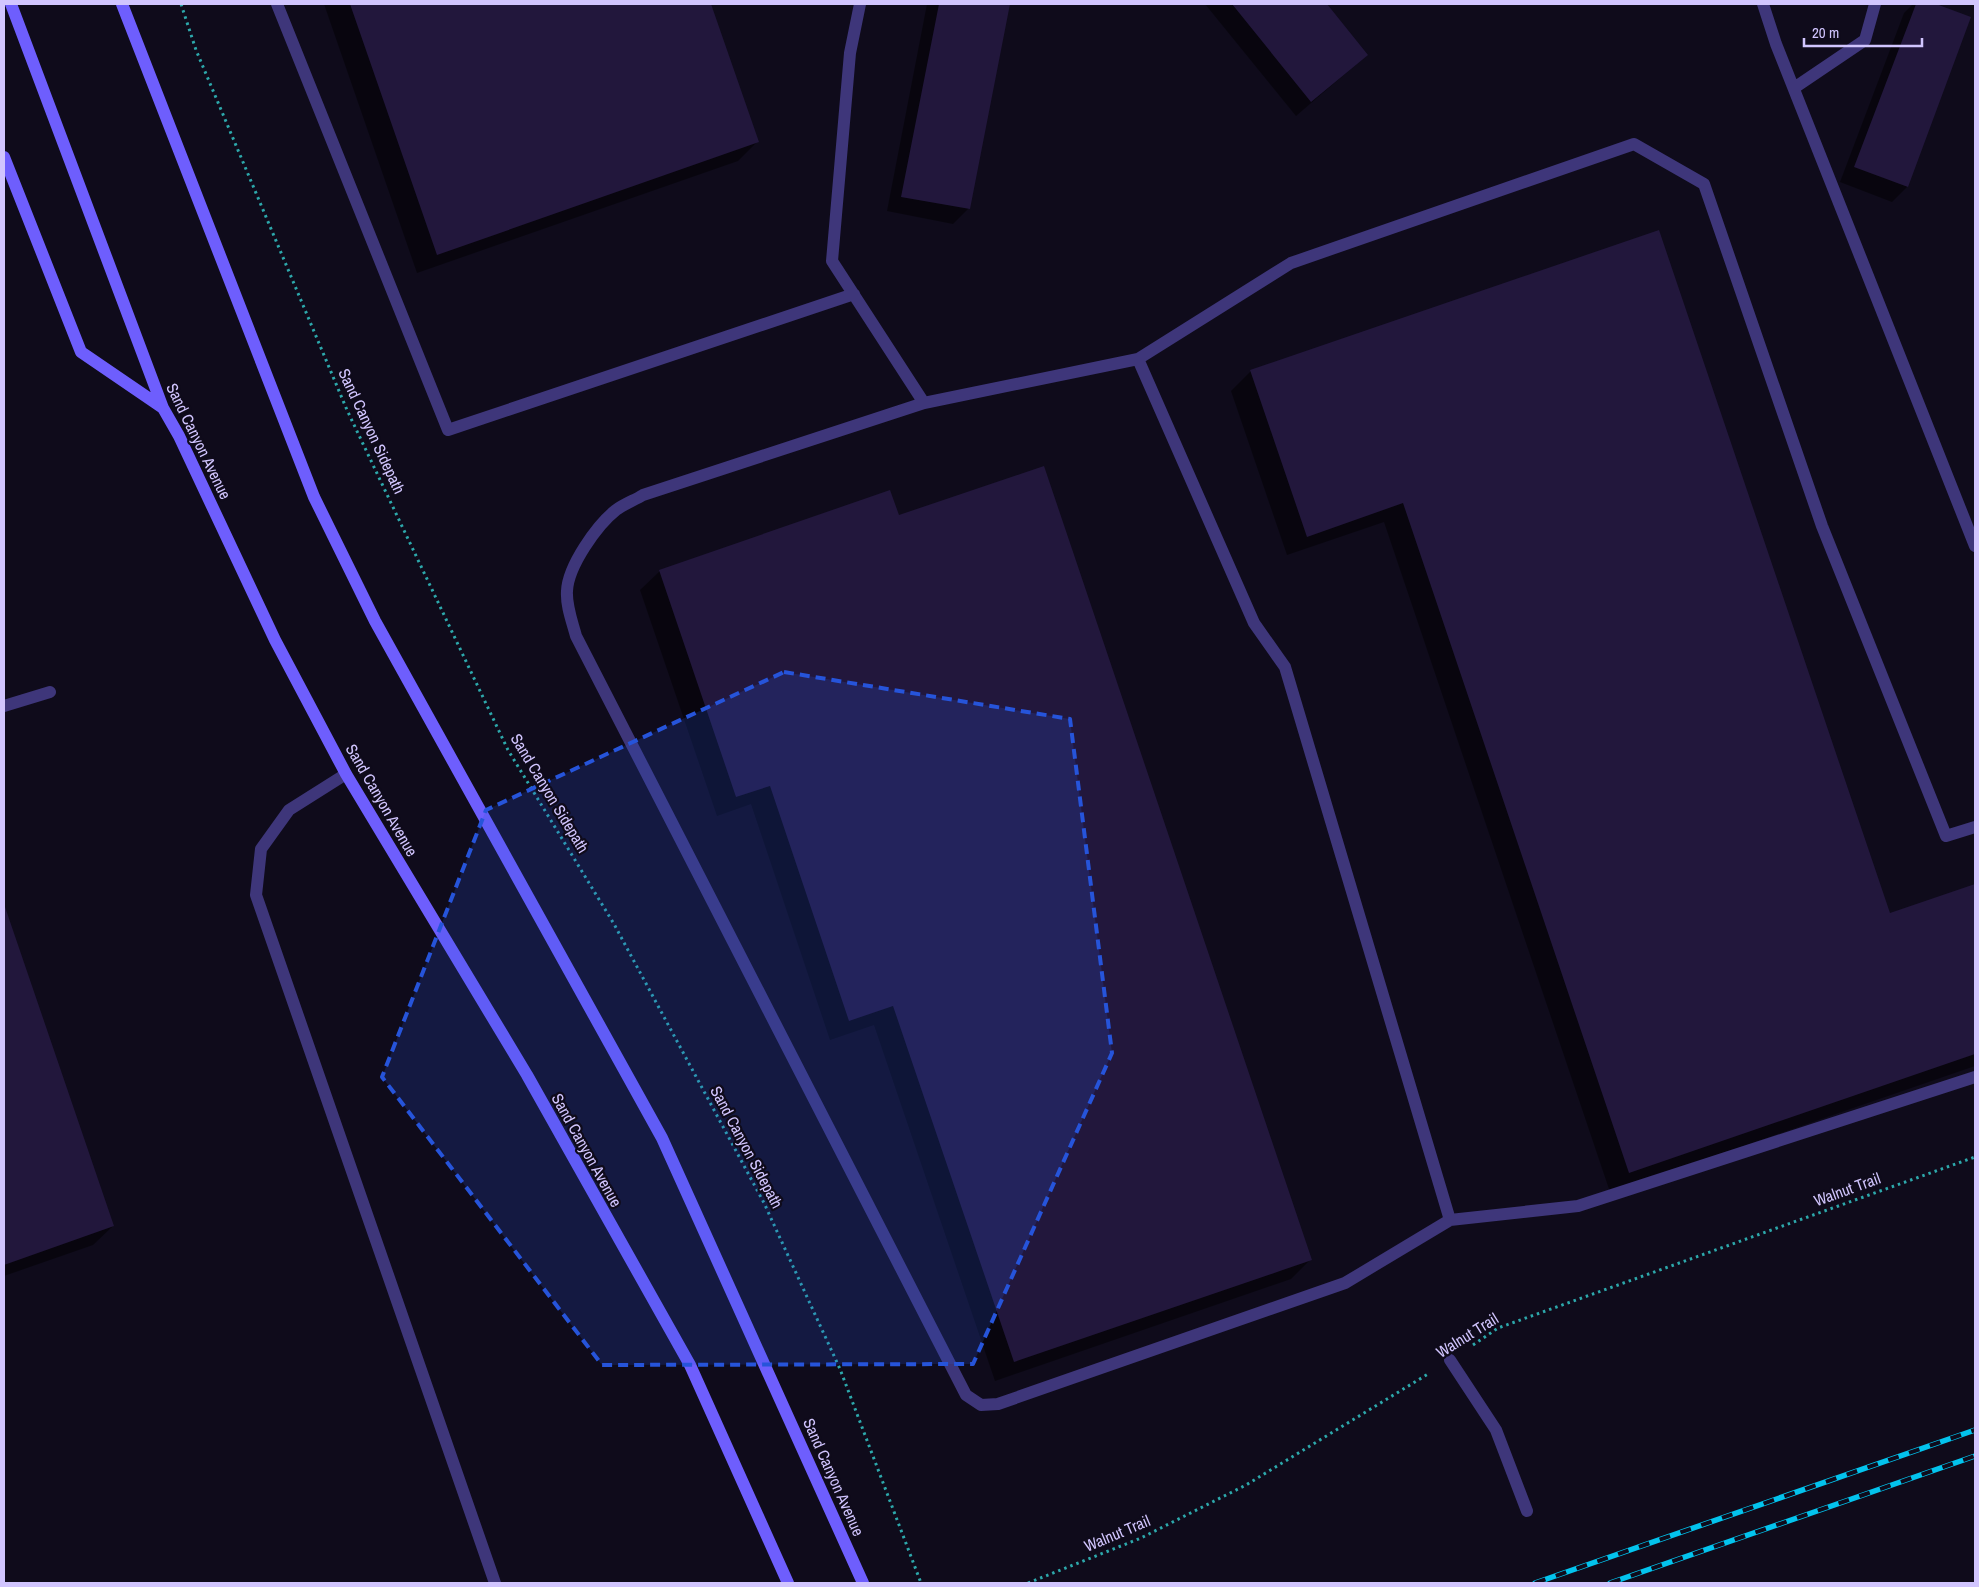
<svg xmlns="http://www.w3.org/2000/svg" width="1979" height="1587" font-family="'Archivo Narrow',sans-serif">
<rect width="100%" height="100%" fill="#0f0b1b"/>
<!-- shadow -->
<path fill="#0007" d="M324,4h386l48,137 -20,20 -321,112z
M927,4h81l-40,205 -15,15 -66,-13z
M1205,4h120l42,51 -71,61z
M1913,4h19l38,14 -63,169 -15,15 -52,-20 64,-169z
M1251,371l639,543 85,-29v181l-365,126 -226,-670 -97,33 -56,-164z
M898,517l413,742 -20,20 -296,102 -121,-356 -44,15 -79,-236 -34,12 -77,-226 20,-19z
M4,907l109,319 -20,19 -89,31z"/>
<!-- building -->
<path fill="#22173c" d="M350,4h361l48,138 -322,113z
M939,4h71l-40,205 -69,-12z
M1232,4h95l41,51 -57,47z
M1916,4h20l35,13 -63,170 -54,-20z
M1659,230l231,683 85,-29v170l-346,119 -226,-670 -96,34 -57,-167z
M1044,466l268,794 -298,102 -121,-356 -44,15 -79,-235 -34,11 -77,-227 231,-80 9,25z
M4,904l110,322 -110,39z"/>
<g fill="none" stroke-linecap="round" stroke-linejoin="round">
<!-- path -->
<path stroke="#2da8ab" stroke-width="3" stroke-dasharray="2.5 4" stroke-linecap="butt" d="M181,4l15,46 151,360 161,340 106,174 150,279 76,166 81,214
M1473,1345l25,-17 477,-171
M1028,1583l113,-45 105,-53 182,-111"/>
<!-- service -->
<path stroke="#3e367a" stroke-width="12" d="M277,4l171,426 406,-136
M860,4l-10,49 -18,208 92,142 214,-44 153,-96 343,-119 70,40 118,342 124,310 29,-9
M1763,4l13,40 199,502
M1794,88l71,-48 10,-36
M1138,359l116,264 31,44 165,553 128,-14 397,-129
M924,403l-281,92c-8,5 -19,9 -27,15 -19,15 -48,56 -49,81 -1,15 5,30 9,45l390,759 15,10 17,-1 347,-121 105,-63
M4,706l46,-14
M346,774l-57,36 -28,39 -5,46 239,688
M1450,1360l46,70 31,81"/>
<!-- secondary -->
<path stroke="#6e5efd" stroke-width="12" d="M11,4l152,404 16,28 96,204 71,134 181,301 163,290 98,218
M122,4l192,493 61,124 287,517 201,445
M4,157l77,195 82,56"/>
<!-- rail casing -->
<g stroke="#03c3ed" stroke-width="5.5">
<path id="rail" d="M1535,1583l440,-153
M1610,1583l365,-127"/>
</g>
<!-- rail -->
<use href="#rail" stroke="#0f0b1b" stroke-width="4" stroke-dasharray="11" stroke-linecap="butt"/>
</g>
<!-- marked area -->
<path fill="#2654da" fill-opacity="0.2" stroke="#2654da" stroke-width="4" stroke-dasharray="10 6" stroke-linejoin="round" d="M784,672l286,47 42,334 -139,311 -371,1 -220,-288 104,-267z"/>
<g text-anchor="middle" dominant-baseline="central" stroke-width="4.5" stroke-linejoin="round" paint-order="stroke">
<!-- street labels -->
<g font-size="16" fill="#d1c5fe" stroke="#0f0b1b">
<text transform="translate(372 431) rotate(65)">Sand Canyon Sidepath</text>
<text transform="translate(199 441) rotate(64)">Sand Canyon Avenue</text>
<text transform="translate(550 793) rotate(59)">Sand Canyon Sidepath</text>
<text transform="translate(382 800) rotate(60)">Sand Canyon Avenue</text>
<text transform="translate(747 1147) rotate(62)">Sand Canyon Sidepath</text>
<text transform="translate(587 1150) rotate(61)">Sand Canyon Avenue</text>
<text transform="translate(1847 1189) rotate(-20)">Walnut Trail</text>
<text transform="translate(1467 1335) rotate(-32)">Walnut Trail</text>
<text transform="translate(834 1477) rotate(66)">Sand Canyon Avenue</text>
<text transform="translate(1117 1533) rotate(-23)">Walnut Trail</text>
</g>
</g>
<!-- border -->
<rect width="1979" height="1587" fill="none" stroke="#d1c5fe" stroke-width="10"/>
<!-- scale -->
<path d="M1804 38v8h118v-8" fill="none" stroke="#d1c5fe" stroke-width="2.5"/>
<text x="1812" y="38" font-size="15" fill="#d1c5fe" stroke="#0f0b1b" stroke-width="4" paint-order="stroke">20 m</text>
</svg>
